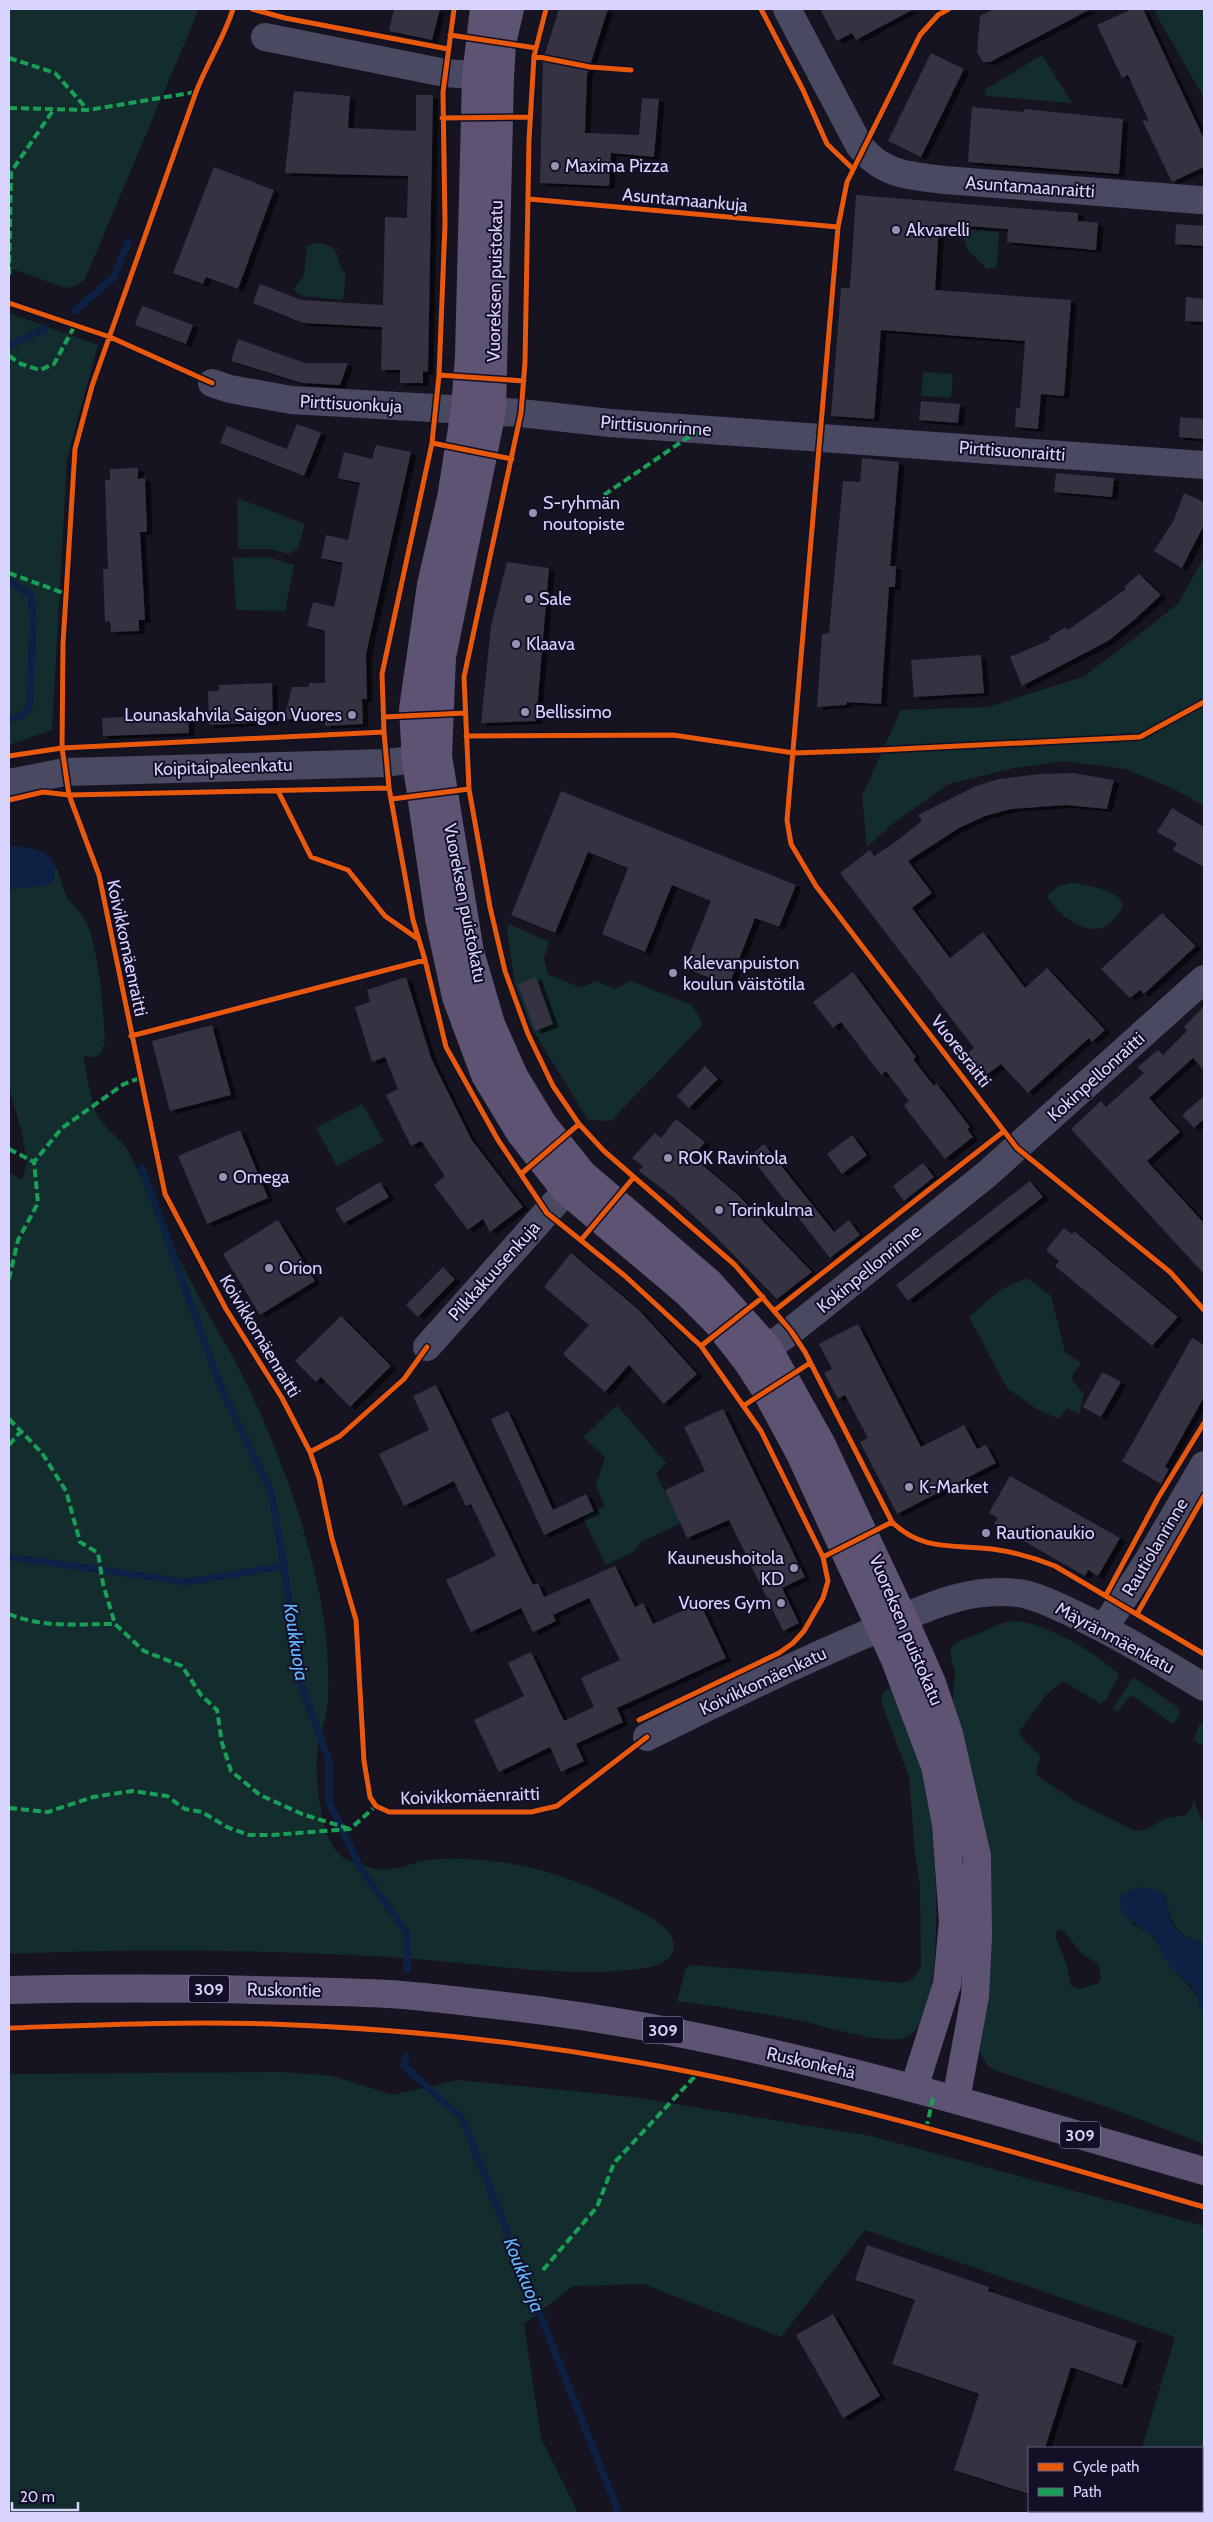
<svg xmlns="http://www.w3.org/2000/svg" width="1213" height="2522" font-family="Cabin,sans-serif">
<defs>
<filter id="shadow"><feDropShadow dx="5.5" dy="3" stdDeviation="0" flood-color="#0009"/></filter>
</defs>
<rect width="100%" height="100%" fill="#161421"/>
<!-- green -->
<path fill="#132c2d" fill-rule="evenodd" d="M9,9h190l-114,270 -9,7 -10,2 -57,-20z
M1153,9h51v89z
M1042,55l30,48 -85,-7 -3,-6z
M960,229l39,3 -2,35 -10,2 -20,-20z
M314,243c32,2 18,17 32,32l-3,25 -40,-4 -10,-6 11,-15 3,-28z
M9,313l89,32 -31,114 -15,271 -43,15z
M923,372l30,2 -2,24 -30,-2z
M237,498l68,26 -7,24 -9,6 -18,-5h-33z
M268,557l26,8 -9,46 -49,-1 -3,-52z
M1204,557v249l-30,-17 -48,-20 -62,-8 -50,7 -65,16 -54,38 -28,25 -5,-51 39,-86 87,-3 97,-31 93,-72z
M53,863c8,9 7,21 13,32 6,11 17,18 22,31 12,34 15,80 17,115l-4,13 -7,3 -11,-1c4,17 8,51 17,64 10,13 24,21 31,36 23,49 45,99 71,146 11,23 26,44 37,67 30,59 59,132 74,197 11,42 17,89 15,133 -1,16 -7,31 -10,47 -4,26 1,79 16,102 6,9 13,12 23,16 43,14 45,-3 83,-5 72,-3 139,18 201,53 11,7 32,17 33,32 1,22 -28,24 -44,26 -78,7 -160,-8 -239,-13 -127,-7 -255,-9 -382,-3v-782l13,8 5,-18 -5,-28 -13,-47v-196l13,-5 28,-2 4,-5z
M1075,883c19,4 36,5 48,20 -2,10 -6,13 -12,19 -21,20 -52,-7 -64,-25 7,-11 16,-13 28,-14z
M509,924l40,18 -5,17 4,15 33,14 14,-7 20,8 16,-8 61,24 11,19 -92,97 -23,-1 -57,-93 -16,-42 -8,-55z
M362,1104l22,37 -47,25 -21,-38z
M1027,1278l24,18 14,56 16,11 -10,15 13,16 -5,20 -12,-6 -8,11 -24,-11 -28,-20 -38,-71 31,-27z
M617,1405l49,58 -10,11 25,49 -40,19 -6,9 -29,14 -23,-47 22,-12 -9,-20 9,-29 -22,-20z
M1015,1621c33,3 79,31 104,53l-13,26 -5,4 -38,-23 -16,13 -28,38 1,4 21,20 -5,14 2,6 38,26 60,29 10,-1 18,-11 22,-4 6,-7 1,-10 10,25 1,119c-29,-4 -34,-22 -39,-47l-34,28 20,11 8,11 5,12 33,39 7,23v125l-94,-36 -116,-38 -7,-5 -8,-14 -27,-340 3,-39 -5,-18 2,-8c7,-7 17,-8 26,-12 13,-6 22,-12 37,-13zM1058,1930l6,1 17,22 17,11 3,13 -2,6 -20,6 -8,-3 -5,-23 -11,-27z
M1133,1677l46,31 1,8 -7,8 -40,-28 -4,1 -11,14 -5,-2z
M891,1688c11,27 28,61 34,88 10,42 27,248 -21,262 -23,7 -85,-14 -111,-19 -39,-7 -77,-13 -116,-18l9,-33 4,-3 130,10 81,8 12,-4 8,-12 -1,-81 -5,-32 -6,-77 -28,-76 3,-10z
M1200,1723l4,1v23l-10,-7z
M281,2072l52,4 60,19 65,-15 175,17 238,39 333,90v287h-81l1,-2h78v-63h-60l33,-111 -310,-107 -84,107 -138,-53 -70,2 -49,38 17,114 37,75h-569v-439z"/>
<!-- water -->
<path fill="#0d2144" d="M9,846c21,-1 56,7 43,36 -10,8 -29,2 -43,9z
M1138,1887l24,4c4,6 4,13 6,19 4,20 16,30 36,32v77c-4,-8 -4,-17 -8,-25 -5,-13 -21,-20 -28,-31 -6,-8 -7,-19 -15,-27 -10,-10 -40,-19 -32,-42z"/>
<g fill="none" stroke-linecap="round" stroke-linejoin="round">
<!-- stream -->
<path stroke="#0d2144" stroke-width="7" d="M75,311l39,-34 14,-35
M9,346l35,-17
M9,580l22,15 2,25 -3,86 -7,9 -14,4
M142,1168l78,217 51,107 13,74
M9,1557l178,25 97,-16 17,118 28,77v41l32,67 46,64v37
M406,2056l-2,10 58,52 157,395"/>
</g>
<!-- building -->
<path fill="#343243" filter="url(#shadow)" d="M394,9h46l-8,31 -43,-9z
M559,9h49l-21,66 -2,58 54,2 3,-37 17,1 -5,58 -43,-4 -2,33 -69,-3 3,-123z
M820,9h94l-58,31 -4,-7 -15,8z
M994,9h97l-101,53h-7l-6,-10 3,-36z
M1132,9h11l61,130v28l-32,15 -30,-62 7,1 -21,-46 -6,3 -25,-53z
M931,53l33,16 -43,88 -33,-16z
M294,91l56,5 -2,32 68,3v-36h17l-5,277 -5,-1v12h-23v-13h-19l1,-43 -79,-4 -50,-20 7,-19 41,16 82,5 2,-88 22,1 1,-42 -123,-3z
M972,107l52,5v-3l99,10 -4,55 -151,-12z
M214,167l60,23 -36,99 -32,-12 -3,7 -30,-11z
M856,195l222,18v8l20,2 -2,27 -89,-8 1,-13 -69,-5 -4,66 136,10 -7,96 -23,-2 -3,35 -23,-2 1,-19h4l5,-67 -144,-11 -7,89 -43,-3 10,-128h9z
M1176,224l28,2v20l-29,-2z
M1186,297l18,2v23l-19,-1z
M142,306l51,19 -7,19 -51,-19z
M238,339l67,24h43l-8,22 -38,-2 -71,-22z
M921,401l39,3 -2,19 -39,-3z
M1180,417l24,2v20l-25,-2z
M297,424l24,9 -17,43 -84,-33 7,-17 60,23z
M376,445l35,7 -45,202 1,45h-5l1,25 -38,2v-6l-41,-1 8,-32h17v-4h16v-52l-18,-5 6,-24 21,5 6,-27 3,-17 -22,-5 5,-23 22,5 12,-57 -22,-5 6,-26 28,7z
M862,458l37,4 -9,104h6l-1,21h-6l-8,117 -34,-2 -1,3 -29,2 5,-73 7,-1 14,-152 17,1z
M138,468v11l7,-1 2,54h-7l5,88h-6v11l-28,1 -1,-11 -5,1 -2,-53h5l-3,-89h5v-11z
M1056,473l58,5 -2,19 -58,-5z
M1184,493l20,9v23l-22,43 -28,-17 20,-31z
M507,562l42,6 -13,153 -55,2 10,-97z
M1139,574l22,21 -27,25 -26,21 -86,45 -12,-29 40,-17 -1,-3 17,-10 2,3 58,-41 -2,-2z
M981,655l3,38 -70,4 -3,-37z
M272,683l1,39 -64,3 -1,-34h11v-6z
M188,714l1,19 -86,3 -1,-18z
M1073,773l41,7 -7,29 -41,-4 -55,4 -26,7 -26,12 -51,33 24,32 -20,15 38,50 33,-26 42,56 22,-20 58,62 -13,12 -3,-4 -61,55 -27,-29 -16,12 -17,-23 6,-5 -134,-175 30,-23 4,6 20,-13 28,-22 -4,-6 58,-29 23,-7 41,-5z
M561,791l235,94 -17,42 -24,-9 -26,67 -45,-17 27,-67 -39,-16 -27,67 -43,-18 26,-66 -40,-16 -33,81 -44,-18z
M1172,808l32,19v40l-31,-17 4,-7 -20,-11z
M1162,913l34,33 -52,48 -4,-4 -10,8 -29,-29z
M853,972l63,85 -3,2 21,27 2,-3 34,44 -3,2 6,8 -28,22 -41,-53 5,-5 -23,-30 -5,4 -40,-53 -8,6 -20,-26z
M406,977l25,81 40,81 52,68 -33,25 -7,-13 -15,11 -34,-45 11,-9 -24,-35 -10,5 -25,-51 12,-6 -13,-32 -13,5 -17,-55 15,-5 -3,-12z
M536,977l17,47 -18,7 -17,-47z
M1204,1006v65l-11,-13 -44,40 31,34 -33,29 57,62v51l-133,-145 30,-28 5,6 38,-34 -6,-6 20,-17 5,5 24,-24 -3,-4z
M212,1025l19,70 -61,16 -18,-70z
M705,1066l13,13 -29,29 -12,-12z
M1204,1096v23l-10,9 -12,-13z
M676,1119l29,23 -12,15 45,38 74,77 -35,27 -66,-67 -37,-34 -35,-27 4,-5 -11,-8 23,-25 6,5z
M240,1130l28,68 -61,26 -29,-68z
M852,1135l15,20 -25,19 -15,-20z
M764,1144l70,88 15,-12 11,15 -30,23 -80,-102z
M923,1163l11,14 -30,24 -11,-15z
M1030,1181l13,16 -135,104 -12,-16z
M380,1182l9,15 -45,26 -9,-14z
M278,1220l37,61 -55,34 -37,-61z
M1064,1228l8,6 2,-3 104,86 -26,29 -97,-80 4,-5 -13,-11z
M571,1253l68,57 58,64 -33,30 -35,-39 -24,27 -42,-38 26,-29 -45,-38z
M443,1267l12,12 -37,38 -12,-12z
M341,1316l50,50 -41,41 -29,-30 -5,5 -21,-21z
M858,1324l63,123 43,-22 13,24 9,-4 10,18 -99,51 -37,-72 8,-4 -23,-43 -7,4 -14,-26 8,-4 -13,-25z
M1192,1338l12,7v52l-39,70 4,2 -8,15 -39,-23z
M1102,1372l19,10 -20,35 -18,-10z
M436,1385l97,200 5,-2 6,14 71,-31 20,41 8,-4 10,21 47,-21 26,55 -109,50 6,14 -47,22 8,17 -23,11 -11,-25 -51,25 -25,-52 50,-24 -16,-33 23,-11 33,69 30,-14 -13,-29 39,-18 -31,-62 -36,17 3,6 -23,11 -12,-24 -50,24 -25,-52 50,-24 -25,-52 -5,2 -12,-25 -50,25 -25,-52 50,-24 -16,-34z
M723,1409l82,168 -23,11 17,35 -16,8 -54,-111 -42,18 -22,-48 40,-19 -21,-44z
M508,1411l45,99 33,-16 8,17 -50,24 -53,-116z
M1010,1476l110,62 -22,38 -10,-6 -3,6 -91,-52 4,-6 -9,-5z
M867,2245l122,42 -1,4 149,50 -15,44 -51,-18 -26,81h-16v46l-75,-24 25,-76 -87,-30 23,-64 -60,-20z
M833,2314l47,82 -37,22 -47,-83z"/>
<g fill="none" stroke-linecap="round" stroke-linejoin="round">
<!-- minor -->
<path stroke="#4a4962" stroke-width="28" d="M787,9l72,136c23,30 51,31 86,35l255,20
M265,37l180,36 55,4
M212,383l18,6 61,11 230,13 89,10 594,42
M9,783l56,-11 321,-9 52,-7
M427,1347l154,-173
M749,1362l42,-31 196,-157 217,-195
M1104,1628l42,-64 58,-99
M647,1737c70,-35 140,-69 212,-100 53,-22 104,-53 165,-43 18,4 35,13 52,21 45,21 86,47 128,72"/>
<!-- major -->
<path stroke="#5e5373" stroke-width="28" d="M484,9l-8,67 -7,280 -4,54 -14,88 -20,87 -18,124 3,51 23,158 17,79 29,78 35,58 45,57 121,102 31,31 31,40 18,28 33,61 96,208 40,106 11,58 7,98 -6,62 -33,104
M510,9l-8,34 -2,34 -8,334 -50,246 -4,99 32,196 21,72 23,52 29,48 39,49 127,109 59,66 53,95 82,174 29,66 17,51 28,122 1,81 -3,59 -19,104
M9,1990c96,-2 191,-2 287,1 43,1 86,1 128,6 85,9 170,19 254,36 178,35 352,88 526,138"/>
<!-- quiet -->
<path stroke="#1a9f57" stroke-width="4" stroke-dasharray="8 4" stroke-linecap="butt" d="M9,58l46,15 33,37
M9,108l79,2 108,-18
M9,275l2,-103 43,-63
M9,356l12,8 19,6 14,-6 21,-39
M604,495l83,-57 18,-8
M9,573l57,21
M9,1149l25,13
M9,1279l9,-39 20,-37 -4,-41 28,-34 62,-44 16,-6
M9,1419l33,34 24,38 14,51 18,11 5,31 12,40 29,27 38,15 19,29 16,15 5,33 9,28 29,24 42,19 48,15
M9,1445l12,-14
M9,1614c33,14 70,10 106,10
M9,1808l39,4 45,-15 39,-6 35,5 18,13 17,3 25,15 22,8h23l78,-6 26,-23
M926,2129l8,-35
M543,2270l54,-63 17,-44 84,-90"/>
<!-- cycleway casing -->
<g stroke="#130f26" stroke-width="8">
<path id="cycleway" d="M233,9c-9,29 -26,54 -37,83l-104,294 -17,63 -12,195 -1,104 7,47 30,80 66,319 61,115 56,89 28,54 9,26 13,61 24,81 8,141 6,36 6,9 13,6h142l26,-6 90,-69
M252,9l33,9 163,31
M454,9l-11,83 2,132 -6,151 -7,68 -50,231 2,58 5,56 24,132 12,40 21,87 52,93 49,73 78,63 76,70 60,85 62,126 5,24 -5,17 -19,33 -11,12 -14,10 -140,67
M546,9l-12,47 -5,84 -4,222 -4,51 -57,264 5,112 21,118 15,64 23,63 25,52 26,38 25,27 131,114 56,66 14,21 87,170c31,30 61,22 100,27 22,3 43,9 63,17l149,88
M761,9l42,81 24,54 26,25
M949,9l-11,6 -18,20 -73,147 -9,45 -51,593 4,24 25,42 201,262 153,124 34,38
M450,35l86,13
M534,56l56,11 41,3
M442,118l88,-1
M529,199l309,28
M9,303l101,34 102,46
M439,375l85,6
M432,443l80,16
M384,717l81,-4
M466,736l207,-1 121,18 85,-3 261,-13 64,-35
M9,756l53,-8 322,-16
M278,791l33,66 37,13 37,46 33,23
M392,799l77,-10
M9,800l34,-8 26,3 320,-7
M131,1036l294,-76
M521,1174l58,-50
M581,1240l53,-63
M774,1311l230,-180
M701,1346l62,-49
M743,1406l67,-43
M310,1452l30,-16 64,-57 23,-32
M823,1557l69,-35
M1106,1595l52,-97 46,-75
M1137,1614l67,-118
M9,2028c87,-3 175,-7 262,-4 122,4 245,17 365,38 192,33 381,91 568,145"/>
</g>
<!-- cycleway -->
<use href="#cycleway" stroke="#e8590c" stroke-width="5"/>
</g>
<!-- markers -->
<g fill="#9591b1" stroke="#130f26" stroke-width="2">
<circle cx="555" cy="166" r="5"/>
<circle cx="896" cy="230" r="5"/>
<circle cx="533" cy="513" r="5"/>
<circle cx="529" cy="599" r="5"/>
<circle cx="516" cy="644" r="5"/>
<circle cx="525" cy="712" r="5"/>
<circle cx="352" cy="715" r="5"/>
<circle cx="673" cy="973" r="5"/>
<circle cx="668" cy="1158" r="5"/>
<circle cx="223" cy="1177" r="5"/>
<circle cx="719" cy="1210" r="5"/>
<circle cx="269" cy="1268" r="5"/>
<circle cx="909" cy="1487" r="5"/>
<circle cx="986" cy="1533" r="5"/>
<circle cx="794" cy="1568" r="5"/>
<circle cx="781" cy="1603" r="5"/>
</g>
<g text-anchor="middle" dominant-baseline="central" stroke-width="4" stroke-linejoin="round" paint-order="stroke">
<!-- shield labels -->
<g fill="#130f26" stroke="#9e99be" stroke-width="1">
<rect x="189" y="1975.5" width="40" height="27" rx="4"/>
<rect x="643" y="2016.5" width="40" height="27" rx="4"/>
<rect x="1060" y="2121.5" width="40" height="27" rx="4"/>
</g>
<g font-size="16" font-weight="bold" fill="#d9d4ff">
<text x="209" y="1989">309</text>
<text x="663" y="2030">309</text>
<text x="1080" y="2135">309</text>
</g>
<!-- poi labels -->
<g font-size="18" fill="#d9d4ff" stroke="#130f26" text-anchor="start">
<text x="565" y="166">Maxima Pizza</text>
<text x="906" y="230">Akvarelli</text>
<text x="543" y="503">S-ryhmän<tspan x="543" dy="21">noutopiste</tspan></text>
<text x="539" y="599">Sale</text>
<text x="526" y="644">Klaava</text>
<text x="535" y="712">Bellissimo</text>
<text x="342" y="715" text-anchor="end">Lounaskahvila Saigon Vuores</text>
<text x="683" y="963">Kalevanpuiston<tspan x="683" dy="21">koulun väistötila</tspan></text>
<text x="678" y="1158">ROK Ravintola</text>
<text x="233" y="1177">Omega</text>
<text x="729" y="1210">Torinkulma</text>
<text x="279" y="1268">Orion</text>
<text x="919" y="1487">K-Market</text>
<text x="996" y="1533">Rautionaukio</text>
<text x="784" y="1558" text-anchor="end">Kauneushoitola<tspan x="784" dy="21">KD</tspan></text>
<text x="771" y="1603" text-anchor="end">Vuores Gym</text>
</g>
<!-- street labels -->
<g font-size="18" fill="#d9d4ff" stroke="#130f26">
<text transform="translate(1030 187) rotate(4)">Asuntamaanraitti</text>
<text transform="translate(685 200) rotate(5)">Asuntamaankuja</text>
<text transform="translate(495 281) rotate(-89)">Vuoreksen puistokatu</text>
<text transform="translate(351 404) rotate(3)">Pirttisuonkuja</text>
<text transform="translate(656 426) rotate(4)">Pirttisuonrinne</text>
<text transform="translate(1012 451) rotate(4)">Pirttisuonraitti</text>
<text transform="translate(223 767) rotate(-2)">Koipitaipaleenkatu</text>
<text transform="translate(465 903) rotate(79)">Vuoreksen puistokatu</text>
<text transform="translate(127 948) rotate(78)">Koivikkomäenraitti</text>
<text transform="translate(961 1051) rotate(52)">Vuoresraitti</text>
<text transform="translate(1096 1077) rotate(-42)">Kokinpellonraitti</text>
<text transform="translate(869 1269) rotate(-39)">Kokinpellonrinne</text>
<text transform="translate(494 1271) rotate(-48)">Pilkkakuusenkuja</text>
<text transform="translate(260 1336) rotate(59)">Koivikkomäenraitti</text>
<text transform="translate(1155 1547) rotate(-59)">Rautiolanrinne</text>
<text transform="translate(906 1630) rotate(67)">Vuoreksen puistokatu</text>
<text transform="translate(1115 1638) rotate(28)">Mäyränmäenkatu</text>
<text transform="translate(763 1681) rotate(-25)">Koivikkomäenkatu</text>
<text transform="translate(470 1796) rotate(-2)">Koivikkomäenraitti</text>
<text transform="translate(284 1990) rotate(1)">Ruskontie</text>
<text transform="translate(811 2063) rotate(13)">Ruskonkehä</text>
</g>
<!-- water labels -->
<g font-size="19" font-style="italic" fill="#62b6ff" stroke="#130f26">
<text transform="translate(296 1642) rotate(81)">Koukkuoja</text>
<text transform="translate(524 2275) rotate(68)">Koukkuoja</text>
</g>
</g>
<!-- border -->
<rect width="1213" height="2522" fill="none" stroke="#d9d4ff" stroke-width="20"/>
<!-- legend -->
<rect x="1028" y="2447" width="175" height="65" fill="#130f26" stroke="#625e7d"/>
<rect x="1038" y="2463" width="25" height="8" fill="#e8590c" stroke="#625e7d"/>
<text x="1073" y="2472" font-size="15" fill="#d9d4ff">Cycle path</text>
<rect x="1038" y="2488" width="25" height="8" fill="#1a9f57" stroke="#625e7d"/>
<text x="1073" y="2497" font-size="15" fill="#d9d4ff">Path</text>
<!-- scale -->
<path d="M12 2502v8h66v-8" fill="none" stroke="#d9d4ff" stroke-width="2.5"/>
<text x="20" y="2502" font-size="15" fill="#d9d4ff" stroke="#130f26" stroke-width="4" paint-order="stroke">20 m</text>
</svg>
